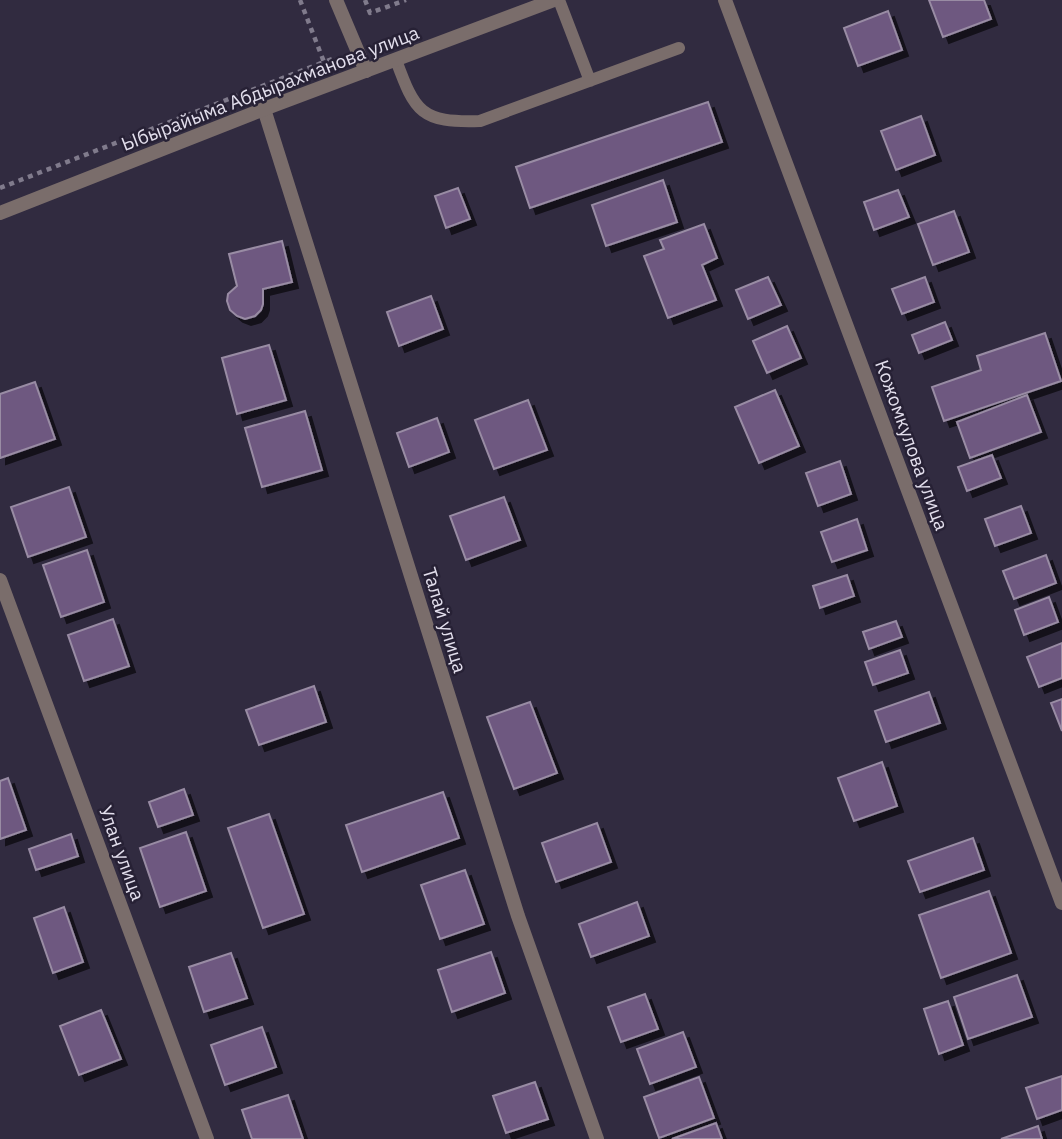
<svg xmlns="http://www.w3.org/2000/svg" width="1062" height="1139" font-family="'IBM Plex Sans',sans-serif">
<defs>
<filter id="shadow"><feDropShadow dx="6" dy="6" stdDeviation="0" flood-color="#0009"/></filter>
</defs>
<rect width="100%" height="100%" fill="#312b40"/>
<!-- building -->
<path fill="#6e5880" stroke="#998ca4" stroke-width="2" filter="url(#shadow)" d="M929,0h55l7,19 -48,18z
M888,11l14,39 -44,16 -14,-38z
M708,102l14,40 -192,66 -14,-41z
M921,116l14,39 -39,15 -15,-39z
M663,180l14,42 -71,24 -14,-41z
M458,188l12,31 -24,9 -11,-32z
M898,190l11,27 -35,13 -10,-28z
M954,211l15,41 -36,13 -15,-41z
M704,224l13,34 -15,7 14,35 -48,18 -24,-62 20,-7 -4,-9z
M282,241l10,41 -29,7v15l-2,6 -6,6 -10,3 -8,-3 -7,-6 -3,-9 1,-7 9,-8 -8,-32z
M768,277l13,28 -33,14 -12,-29z
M925,277l9,25 -32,12 -10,-25z
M431,296l12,33 -44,17 -12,-34z
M945,322l7,18 -33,13 -7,-18z
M787,326l14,32 -34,15 -14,-32z
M1045,333l16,48 -117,40 -12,-34 49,-17 -4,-14z
M269,345l17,55 -49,14 -15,-56z
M35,382l20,57 -55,19v-64z
M775,390l24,56 -40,17 -24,-56z
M1027,395l14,37 -71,26 -13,-36z
M528,400l19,50 -53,19 -19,-49z
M305,411l17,59 -60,17 -17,-59z
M437,418l12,34 -40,15 -12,-34z
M992,455l9,23 -34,13 -9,-24z
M840,461l11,33 -33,12 -12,-33z
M69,487l17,50 -58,20 -17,-50z
M504,497l16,43 -54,20 -16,-44z
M1021,506l10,27 -36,13 -10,-27z
M857,519l10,31 -35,12 -11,-30z
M87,550l17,52 -43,15 -18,-52z
M1046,555l10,28 -42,16 -11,-28z
M847,575l7,21 -34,12 -7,-22z
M1049,597l9,25 -34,13 -9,-25z
M113,619l16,47 -45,15 -16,-46z
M896,621l6,16 -33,12 -6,-17z
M1062,643v35l-23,9 -12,-30z
M900,650l8,23 -35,12 -8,-23z
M314,686l12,36 -67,23 -13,-35z
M929,692l11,31 -54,19 -11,-31z
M1062,699v32l-11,-28z
M530,702l27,71 -43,16 -27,-72z
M882,762l15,44 -43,15 -16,-43z
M8,778l18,52 -26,9v-58z
M184,789l9,26 -35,12 -9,-25z
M443,792l16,46 -97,34 -16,-47z
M269,814l35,100 -41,14 -35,-100z
M597,823l14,39 -55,20 -14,-39z
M186,832l20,59 -46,16 -20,-59z
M71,834l7,22 -42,14 -7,-21z
M973,838l11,32 -64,22 -12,-31z
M465,870l19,54 -44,15 -19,-54z
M989,891l22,62 -70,25 -22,-63z
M637,902l12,34 -58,21 -12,-33z
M64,907l19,55 -30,11 -19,-55z
M491,952l14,41 -53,19 -14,-42z
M231,953l16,45 -43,14 -15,-45z
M1017,975l15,42 -64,22 -14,-42z
M645,994l13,35 -37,13 -13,-35z
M948,1001l15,44 -24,9 -15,-45z
M101,1010l20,49 -42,16 -19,-49z
M262,1027l14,40 -51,18 -14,-40z
M683,1032l13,35 -46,17 -13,-35z
M1062,1076v34l-25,9 -11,-31z
M699,1077l15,41 -55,20 -15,-41z
M535,1082l13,37 -42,14 -13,-37z
M288,1095l15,44h-51l-10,-29z
M716,1123l6,16h-50z
M1038,1126l4,13h-41z"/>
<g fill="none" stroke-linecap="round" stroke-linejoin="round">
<!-- path -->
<path stroke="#807b8c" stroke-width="4.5" stroke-dasharray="5 5" stroke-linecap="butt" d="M300,0l24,62 8,-3
M365,0l5,13 36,-13
M0,188l324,-126"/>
<!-- service -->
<path stroke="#7a6d6b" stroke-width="12" d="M559,0l31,81
M396,60c19,52 25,63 84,61l199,-73"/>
<!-- minor -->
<path stroke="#7a6d6b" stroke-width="14" d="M336,0l30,71
M725,0l337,903
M264,109l254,807 79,223
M0,580l207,559"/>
<!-- tertiary -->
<path stroke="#7a6d6b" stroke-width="14" d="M0,213l264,-104 290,-109"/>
</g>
<g text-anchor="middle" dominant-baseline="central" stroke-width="5" stroke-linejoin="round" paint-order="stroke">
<!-- street labels -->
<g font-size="19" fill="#e3dfed" stroke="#272135">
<text transform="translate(270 88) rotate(-21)">Ыбырайыма Абдырахманова улица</text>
<text transform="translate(912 445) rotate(70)">Кожомкулова улица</text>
<text transform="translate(445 620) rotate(73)">Талай улица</text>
<text transform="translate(122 853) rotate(70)">Улан улица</text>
</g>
</g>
</svg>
